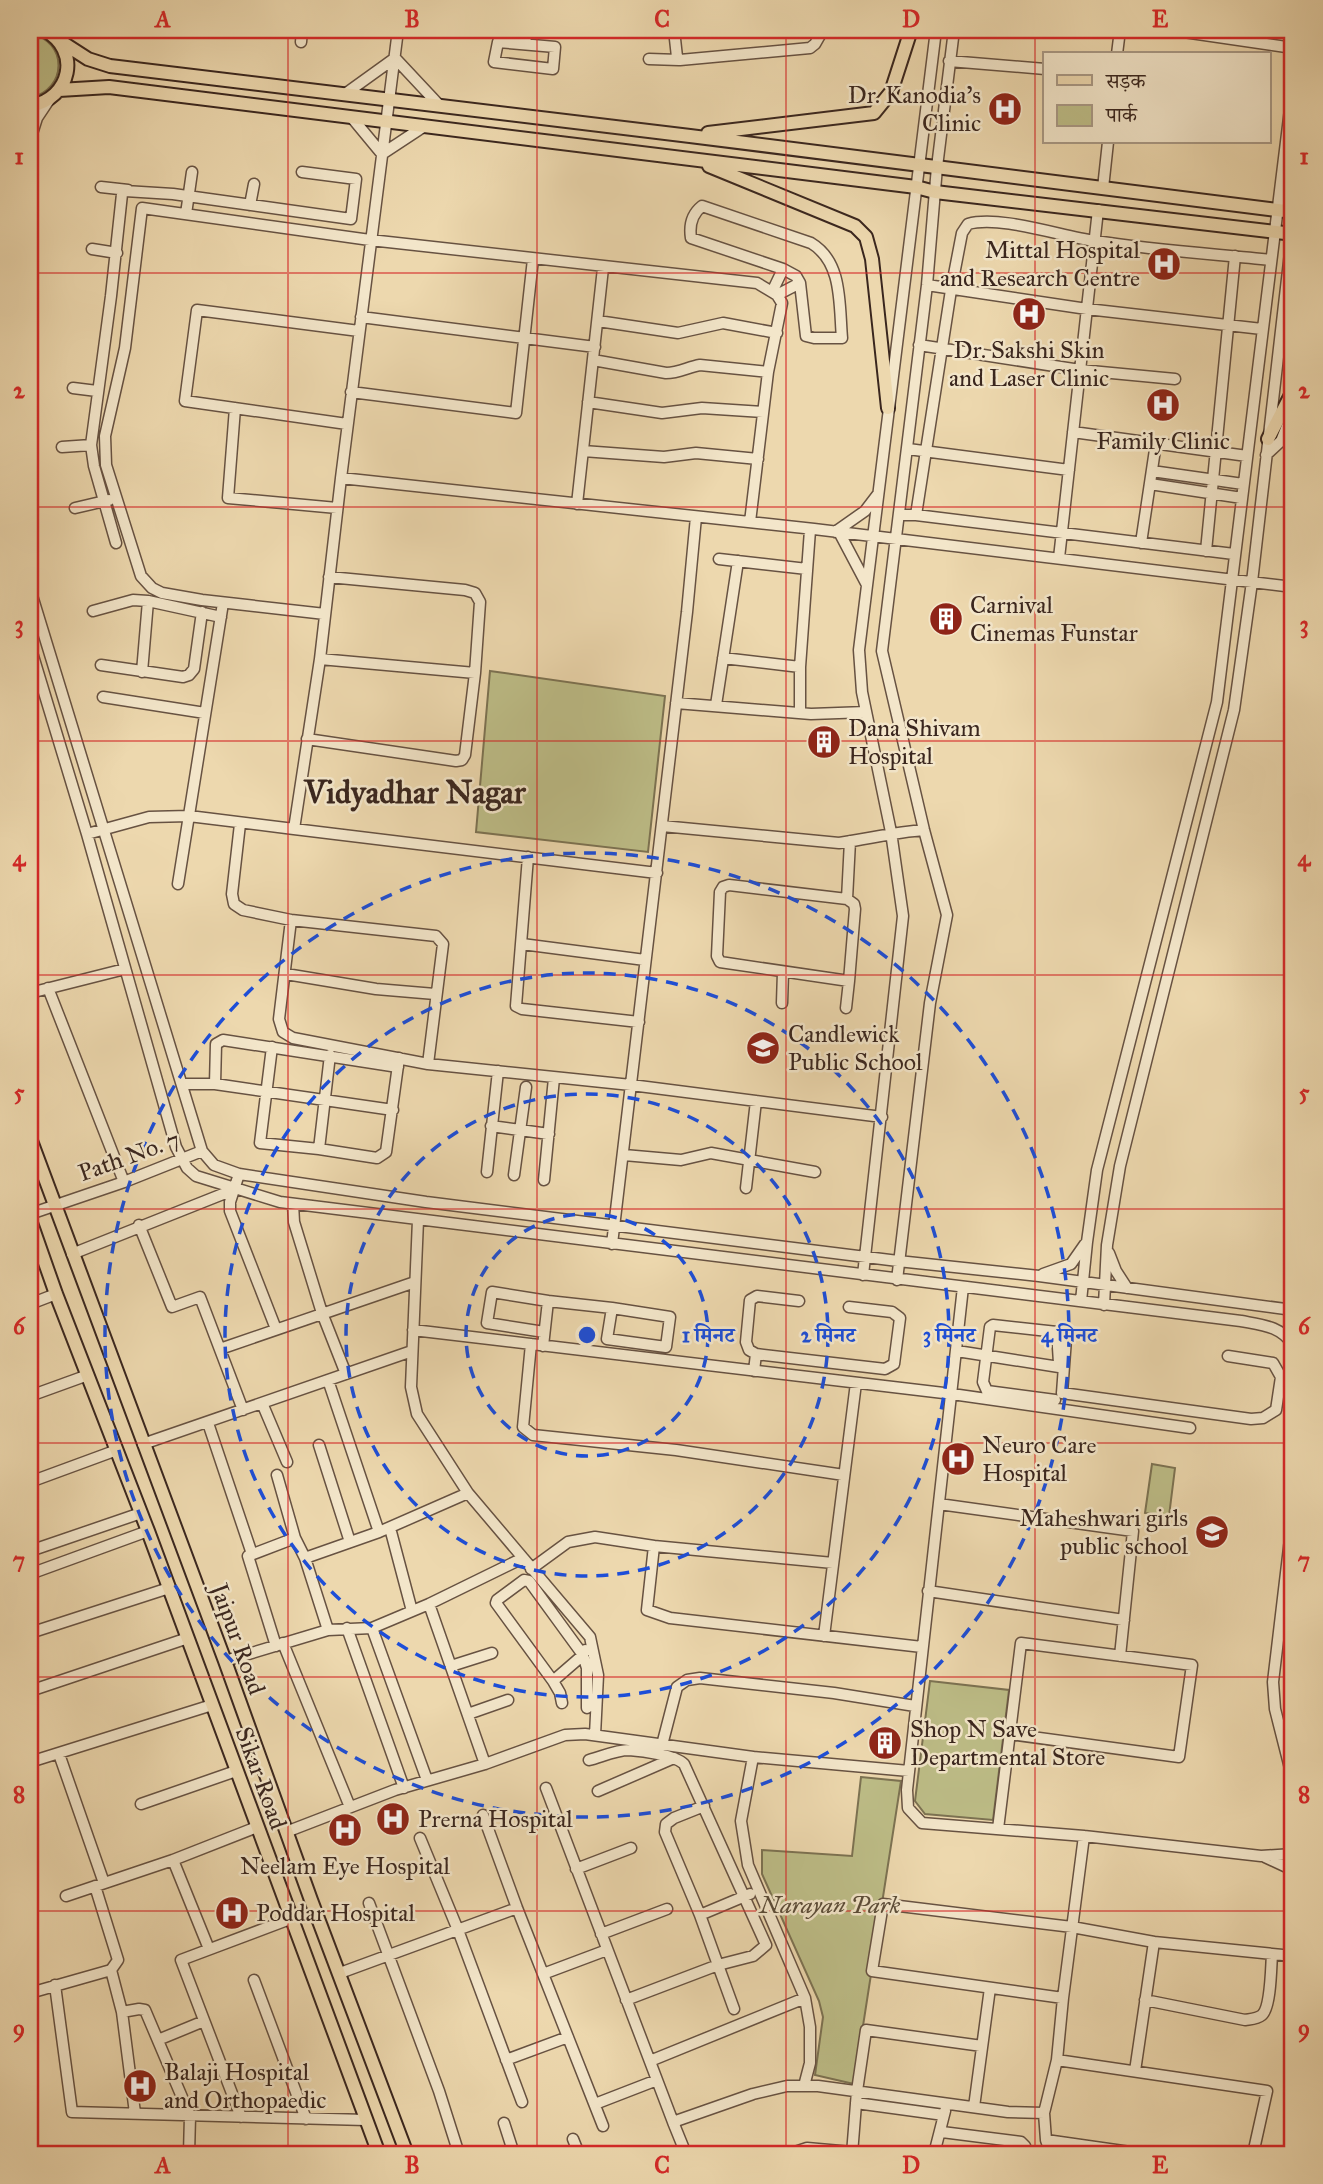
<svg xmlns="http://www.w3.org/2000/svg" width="1323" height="2184" font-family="'IM FELL Great Primer','Noto Serif Devanagari',serif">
<rect width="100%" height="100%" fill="#edd8ae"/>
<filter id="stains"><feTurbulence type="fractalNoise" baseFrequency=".00286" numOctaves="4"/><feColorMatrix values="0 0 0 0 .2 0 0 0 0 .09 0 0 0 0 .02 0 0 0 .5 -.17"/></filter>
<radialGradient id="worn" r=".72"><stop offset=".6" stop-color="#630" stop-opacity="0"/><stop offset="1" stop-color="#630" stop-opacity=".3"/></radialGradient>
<!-- green -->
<path fill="#bdbd87" stroke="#7c7252" stroke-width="2" d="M30,34c38,6 38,56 0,64z
M490,671l175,25 -17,156 -172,-20z
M1152,1464l23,4 -6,48 -24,-3z
M930,1681l79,9 -16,130 -68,-6 -10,-13z
M861,1777l40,4 -47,303 -39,-9 8,-58 -4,-16 -57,-127v-24l90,6z"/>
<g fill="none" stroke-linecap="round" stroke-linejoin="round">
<!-- minor casing -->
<g stroke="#675242" stroke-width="13">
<path id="minor" d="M674,30l3,27 3,3 130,-12 5,-4 8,-14
M1170,30l123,18
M301,42l1,-12
M498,42l57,5 -2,22 -59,-7z
M525,43l2,-13
M1117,54l3,-24
M649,59l30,1
M949,61l96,8
M345,94l50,-36 44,47
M353,119l29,35 41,-27
M30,140l7,-22 12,-18
M101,187l27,3
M1103,188l5,-46
M250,205l4,-21
M702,206l109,37c32,19 28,62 31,95h-28l-8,-2 -6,-53 -4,-7 -13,-7 -92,-31c-2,-13 1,-24 11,-32z
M186,214l6,-42
M92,249l25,4
M927,285l160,24 175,20
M772,292l11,-23
M777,295l23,-12
M361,317l234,30
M598,321l80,12 45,-10 54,10
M919,345l161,25 95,9
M593,360l73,13c13,0 22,-6 34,-8l68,7
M73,388l24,3
M351,392l165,21 17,-154
M588,402l74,11 40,-5 61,4
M235,408l-7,90 109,10
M347,424l-162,-23 12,-91 162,21
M1073,432l174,24
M62,447l29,-2
M908,449l161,21
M583,451l81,6 32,-4 62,6
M1266,455l15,-14 12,-30
M1152,471l91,13
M341,478l57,-448
M1150,484l92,14
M577,504l26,-236
M75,508l34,-8
M901,515h15l318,39
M916,515l35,-225 11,-57 6,-9c32,-9 92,12 127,17 58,9 118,13 176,19
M835,532l30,-21 13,-17
M839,532l28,53
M116,543l-22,-77 -3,-21 20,-149 11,-102 3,-3 48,3 178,25 5,-40 -54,-7
M1141,543l15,-100
M1206,551l29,-295
M1059,558l39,-348
M719,559l88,10
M30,589l172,562 12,14 25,9 187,28 472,59 141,15 254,34
M93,611l40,-11 15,1 73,16
M325,614l-123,-14 -40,-7 -10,-5 -11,-12 -35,-111 -1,-29 20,-88 17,-140 228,32 387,43 20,12 5,8 -14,69 -18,150
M30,646l57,188 89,313 11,21 9,8 84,26 961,119c21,4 40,5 52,24
M723,658l77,9 10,-137
M320,659l155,14 5,-71 -5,-9 -10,-3 -136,-13
M101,665l82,12 6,-2 5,-6 8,-57
M142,672l6,-71
M103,697l102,16
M676,703l135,11 55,-2
M716,705l22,-144
M800,713v-46
M307,739l149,22 6,-1 3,-5 10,-82
M240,824l-8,70 2,10 9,6 48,10 145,16 7,8 -15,120
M662,826l177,17c29,-4 56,-11 85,-13
M294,829l363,44
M87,834l62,-17 40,-1 105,13 26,-170 21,-181 473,51 479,58
M528,857l-12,149 6,3 117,13
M178,884l45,-281
M729,885l118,14 7,5 1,5 -6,72 -129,-19 -3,-6 3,-64 3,-5z
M847,899l3,-58
M291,920l-12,99 4,13 10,6 135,26 203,21 251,32
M522,944l123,16
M286,974l90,15 59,5
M48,988l76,194
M30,993l95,-24
M782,1003l1,-31
M846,1008l3,-27
M272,1047l-12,96 59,6 58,9 9,-6 13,-94
M183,1084h32l178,26
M215,1084l1,-40 7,-4 175,27
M491,1126l58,8
M319,1149l11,-94
M624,1155l57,5 30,-7 104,19
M487,1172l11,-101
M239,1174l-9,28v9l46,118
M514,1175l12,-88
M544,1180l10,-102
M746,1188l10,-87
M293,1204l1,18 28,91 24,61
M30,1214l94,-32 78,-31
M418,1220l-7,167 6,27 51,79 122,144 8,38 -3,60
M139,1225l33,82 28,-10 43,113
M612,1244l75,-632 9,-95
M1109,1253l7,18 11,17
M72,1254l161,-64
M1043,1274l28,-10 14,-20
M863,1275l40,-359 -12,-84 -29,-140 -3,-42 77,-620
M897,1280l33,-277 17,-88 -23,-85 -42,-179 45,-366 10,-118 17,-137
M963,1287l-56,503 1,18 14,15 162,13 177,20 32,-2
M1081,1301l6,-59 10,-72 120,-468 76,-617
M30,1304l26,-10
M1104,1305l3,-60 13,-79 114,-456 18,-128 41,-355
M413,1330l539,64 238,34
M544,1332l-57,-9 5,-31 56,9
M1066,1339l-4,54 189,26 12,-1 13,-8 5,-33 -8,-14 -45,-7
M531,1344l-8,83 10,8 143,15 168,25
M543,1346l5,-45 64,7 -5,31 59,8 4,-30 -58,-9
M220,1349l195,-67
M957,1351l102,16
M756,1354l129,15 9,-5 6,-46 -8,-6 -43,-5
M754,1371l2,-17 -7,-4 -3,-8 4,-42 7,-4 42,5
M328,1380l51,152
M30,1396l58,-21
M1055,1400l-68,-9 -4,-9 7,-55 3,-2 64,7 2,31
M262,1403l25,59
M208,1423l44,131
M143,1444l269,-93
M319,1445l31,97
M277,1475l18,63
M30,1482l87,-32
M939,1504l194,27 -13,125
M1293,1514l-20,168 2,27 18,71
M390,1528l22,83
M30,1551l111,-38
M305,1558l74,-26 89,-39
M833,1563l-179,-17 -7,64 23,8 252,29
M531,1569l37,-27 27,-5 59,9
M30,1574l118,-43
M928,1591l196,29
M429,1604l56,160
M347,1628l57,160
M372,1628l55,152
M30,1633l139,-45
M824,1636l32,-253
M283,1643l67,164
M276,1646l-28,-90 47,-18 10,20 23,72
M225,1661l103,-31 44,-2 57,-24 94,-46
M451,1666l41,-13
M553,1681l30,-26 2,-5
M30,1691l158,-53
M562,1703l-2,-10 -7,-12 -57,-78 1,-3 27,-20 5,1 54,74 4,13v40
M468,1714l40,-14
M662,1745l15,-58 10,-7 13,-2 134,15 81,13
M59,1754l45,129
M753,1757l-12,64 7,44 57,133 5,29v36l-6,23
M589,1760c12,-3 27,-10 40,-10 13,1 46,5 55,14l82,181 -13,11 -35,9 16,44
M30,1762l182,-57
M546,1788l127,334 80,-28 34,-8h31l190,26 36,1
M598,1791l76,-33
M141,1804l95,-33
M704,1806l-30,12 -8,6 -1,8 35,83 50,-21
M483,1815l34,93 86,218
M998,1829l23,-186 171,22 -13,92 -169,-23
M286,1832l109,-42 90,-26 80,-29 20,-1 168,23 156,14
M30,1834l2,7
M420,1838l38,92 64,172
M1265,1857l28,13
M173,1860l36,89
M576,1869l55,-21
M66,1896l107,-36 84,-33
M369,1903l70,188 20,63
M601,1934l66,-25
M111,1970l11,42 13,101
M340,1973l177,-65
M543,1974l64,-24
M254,1980l52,139
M55,1985l17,127 294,8
M30,1993l81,-23 7,-10 -23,-74
M1063,1998l-191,-27 11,-67 189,23 82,15
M626,2000l92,-35 -18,-50
M1145,2000l100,20c6,-1 12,-1 17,-5 9,-8 9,-48 10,-61
M122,2012l17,-3 6,1 45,106 -1,38
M158,2040l46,-19
M506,2060l62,-23
M1057,2060l210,31 -14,63
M650,2061l155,-63
M1135,2071l19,-129 139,14
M856,2103l88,12
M595,2104l62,-24
M974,2107l16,-119
M241,2117l-60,-157 109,-41
M673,2122l13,32
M504,2123l10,31
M942,2132l79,10 4,4 2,8
M573,2139l6,15
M1046,2140l98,14
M789,2154l18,-6 45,4
M852,2154l5,-63 9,-61 116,16
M934,2154l11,-43
M1051,2154l-5,-14 -2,-27 13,-53 6,-62 21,-162"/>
</g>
<!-- major casing -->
<g stroke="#3a261e" stroke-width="16">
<path id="major" d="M57,39l31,20 22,7 580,70 603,76
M59,90l50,-3 807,100 19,5 358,42
M30,106c41,-7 52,-56 14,-76
M708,133l166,-20 17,-21 20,-62
M709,166l146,60 11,11 6,22 16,149
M1268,439l25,-48
M30,1138l195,523 86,239 96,254
M30,1220l26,74 92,237 231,623"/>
</g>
<!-- minor -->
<use href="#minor" stroke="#f3e6ca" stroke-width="10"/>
<!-- major -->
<use href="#major" stroke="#edd8ae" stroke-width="12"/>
</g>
<!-- grid -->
<path fill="none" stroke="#d62828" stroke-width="2" stroke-opacity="0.55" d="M288,30v2124M537,30v2124M786,30v2124M1035,30v2124M30,273h1263M30,507h1263M30,741h1263M30,975h1263M30,1209h1263M30,1443h1263M30,1677h1263M30,1911h1263"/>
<!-- distance rings -->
<g fill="none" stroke="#1d4ed8" stroke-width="3.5" stroke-dasharray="12 9">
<circle cx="587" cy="1335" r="121"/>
<circle cx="587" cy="1335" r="241"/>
<circle cx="587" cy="1335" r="362"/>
<circle cx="587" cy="1335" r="482"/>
</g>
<!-- icons -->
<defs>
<g id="hospital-disc" transform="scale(1.75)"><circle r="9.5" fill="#8f2418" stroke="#f3e6ca"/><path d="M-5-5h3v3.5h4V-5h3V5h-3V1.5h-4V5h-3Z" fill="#fff"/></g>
<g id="building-disc" transform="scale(1.75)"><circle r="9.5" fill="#8f2418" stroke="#f3e6ca"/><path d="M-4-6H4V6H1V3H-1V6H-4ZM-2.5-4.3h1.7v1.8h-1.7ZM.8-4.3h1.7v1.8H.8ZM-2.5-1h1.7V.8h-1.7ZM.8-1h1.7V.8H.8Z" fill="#fff"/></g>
<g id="school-disc" transform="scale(1.75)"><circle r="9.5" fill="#8f2418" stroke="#f3e6ca"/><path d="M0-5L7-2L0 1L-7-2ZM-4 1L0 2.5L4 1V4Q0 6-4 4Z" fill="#fff"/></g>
</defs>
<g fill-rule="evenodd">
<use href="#hospital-disc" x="1005" y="109"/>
<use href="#hospital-disc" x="1164" y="264"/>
<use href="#hospital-disc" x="1029" y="314"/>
<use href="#hospital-disc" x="1163" y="405"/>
<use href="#building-disc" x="946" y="619"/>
<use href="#building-disc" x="824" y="742"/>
<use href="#school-disc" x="763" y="1048"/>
<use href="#hospital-disc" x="958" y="1459"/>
<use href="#school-disc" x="1212" y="1532"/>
<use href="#building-disc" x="885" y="1743"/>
<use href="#hospital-disc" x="393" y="1819"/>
<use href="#hospital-disc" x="345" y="1830"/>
<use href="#hospital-disc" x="232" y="1913"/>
<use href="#hospital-disc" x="140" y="2086"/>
</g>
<g text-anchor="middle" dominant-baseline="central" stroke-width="5" stroke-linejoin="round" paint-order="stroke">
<!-- poi labels -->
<g font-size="24" fill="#3a261e" stroke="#f3e6ca" text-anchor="start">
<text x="981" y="95" text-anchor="end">Dr. Kanodia's<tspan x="981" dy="28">Clinic</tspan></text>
<text x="1140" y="250" text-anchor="end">Mittal Hospital<tspan x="1140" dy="28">and Research Centre</tspan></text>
<text x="1029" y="350" text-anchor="middle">Dr. Sakshi Skin<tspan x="1029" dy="28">and Laser Clinic</tspan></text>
<text x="1163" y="441" text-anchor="middle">Family Clinic</text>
<text x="970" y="605">Carnival<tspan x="970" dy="28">Cinemas Funstar</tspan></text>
<text x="848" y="728">Dana Shivam<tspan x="848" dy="28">Hospital</tspan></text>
<text x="788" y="1034">Candlewick<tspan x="788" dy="28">Public School</tspan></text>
<text x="982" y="1445">Neuro Care<tspan x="982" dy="28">Hospital</tspan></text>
<text x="1188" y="1518" text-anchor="end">Maheshwari girls<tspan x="1188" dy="28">public school</tspan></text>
<text x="910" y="1729">Shop N Save<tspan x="910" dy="28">Departmental Store</tspan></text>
<text x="418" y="1819">Prerna Hospital</text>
<text x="345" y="1866" text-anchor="middle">Neelam Eye Hospital</text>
<text x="256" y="1913">Poddar Hospital</text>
<text x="164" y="2072">Balaji Hospital<tspan x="164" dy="28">and Orthopaedic</tspan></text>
</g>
<!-- street labels -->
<g font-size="24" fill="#3a261e" stroke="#f3e6ca">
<text transform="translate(129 1156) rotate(-20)">Path No. 7</text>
<text transform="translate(238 1639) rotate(70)">Jaipur Road</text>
<text transform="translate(261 1778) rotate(70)">Sikar Road</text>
</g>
<!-- park labels -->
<g font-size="24" font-style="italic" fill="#5b4c38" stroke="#f3e6ca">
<text x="830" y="1905">Narayan Park</text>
</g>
<!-- district labels -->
<g font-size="32" font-weight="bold" fill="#3a261e" stroke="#f3e6ca">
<text x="415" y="792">Vidyadhar Nagar</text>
</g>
</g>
<circle cx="587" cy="1335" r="10" fill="#1d4ed8" stroke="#f3e6ca" stroke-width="3.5"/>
<g font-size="21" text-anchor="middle" font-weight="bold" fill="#1d4ed8" stroke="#f3e6ca" stroke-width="5" stroke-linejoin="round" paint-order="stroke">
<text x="708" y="1342">1 मिनट</text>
<text x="828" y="1342">2 मिनट</text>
<text x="949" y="1342">3 मिनट</text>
<text x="1069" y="1342">4 मिनट</text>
</g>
<!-- margin -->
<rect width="1323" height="2184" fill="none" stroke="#edd8ae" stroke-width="77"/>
<!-- legend -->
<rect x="1043" y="52" width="228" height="91" fill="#f3e6ca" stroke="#a99985" stroke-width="2"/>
<rect x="1057" y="75" width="35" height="10" fill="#edd8ae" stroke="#a99985" stroke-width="2"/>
<text x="1106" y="88" font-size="21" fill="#3a261e">सड़क</text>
<rect x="1057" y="105" width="35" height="21" fill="#bdbd87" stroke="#a99985" stroke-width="2"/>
<text x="1106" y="122" font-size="21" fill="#3a261e">पार्क</text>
<rect x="38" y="38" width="1246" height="2108" fill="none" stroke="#d62828" stroke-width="2.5"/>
<g font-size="23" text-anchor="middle" font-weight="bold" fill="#d62828">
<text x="163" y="27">A</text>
<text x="412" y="27">B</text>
<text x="662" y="27">C</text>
<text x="911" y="27">D</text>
<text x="1160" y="27">E</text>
<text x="19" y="164">1</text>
<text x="1304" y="164">1</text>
<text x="19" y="398">2</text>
<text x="1304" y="398">2</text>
<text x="19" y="632">3</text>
<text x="1304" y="632">3</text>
<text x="19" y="866">4</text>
<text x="1304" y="866">4</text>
<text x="19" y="1100">5</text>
<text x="1304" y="1100">5</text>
<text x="19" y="1334">6</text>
<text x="1304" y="1334">6</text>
<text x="19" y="1568">7</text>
<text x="1304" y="1568">7</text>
<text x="19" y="1802">8</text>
<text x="1304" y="1802">8</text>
<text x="19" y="2036">9</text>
<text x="1304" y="2036">9</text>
<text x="163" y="2173">A</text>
<text x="412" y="2173">B</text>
<text x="662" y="2173">C</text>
<text x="911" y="2173">D</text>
<text x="1160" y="2173">E</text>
</g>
<rect width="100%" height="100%" filter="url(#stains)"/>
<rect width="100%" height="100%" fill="url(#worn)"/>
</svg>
